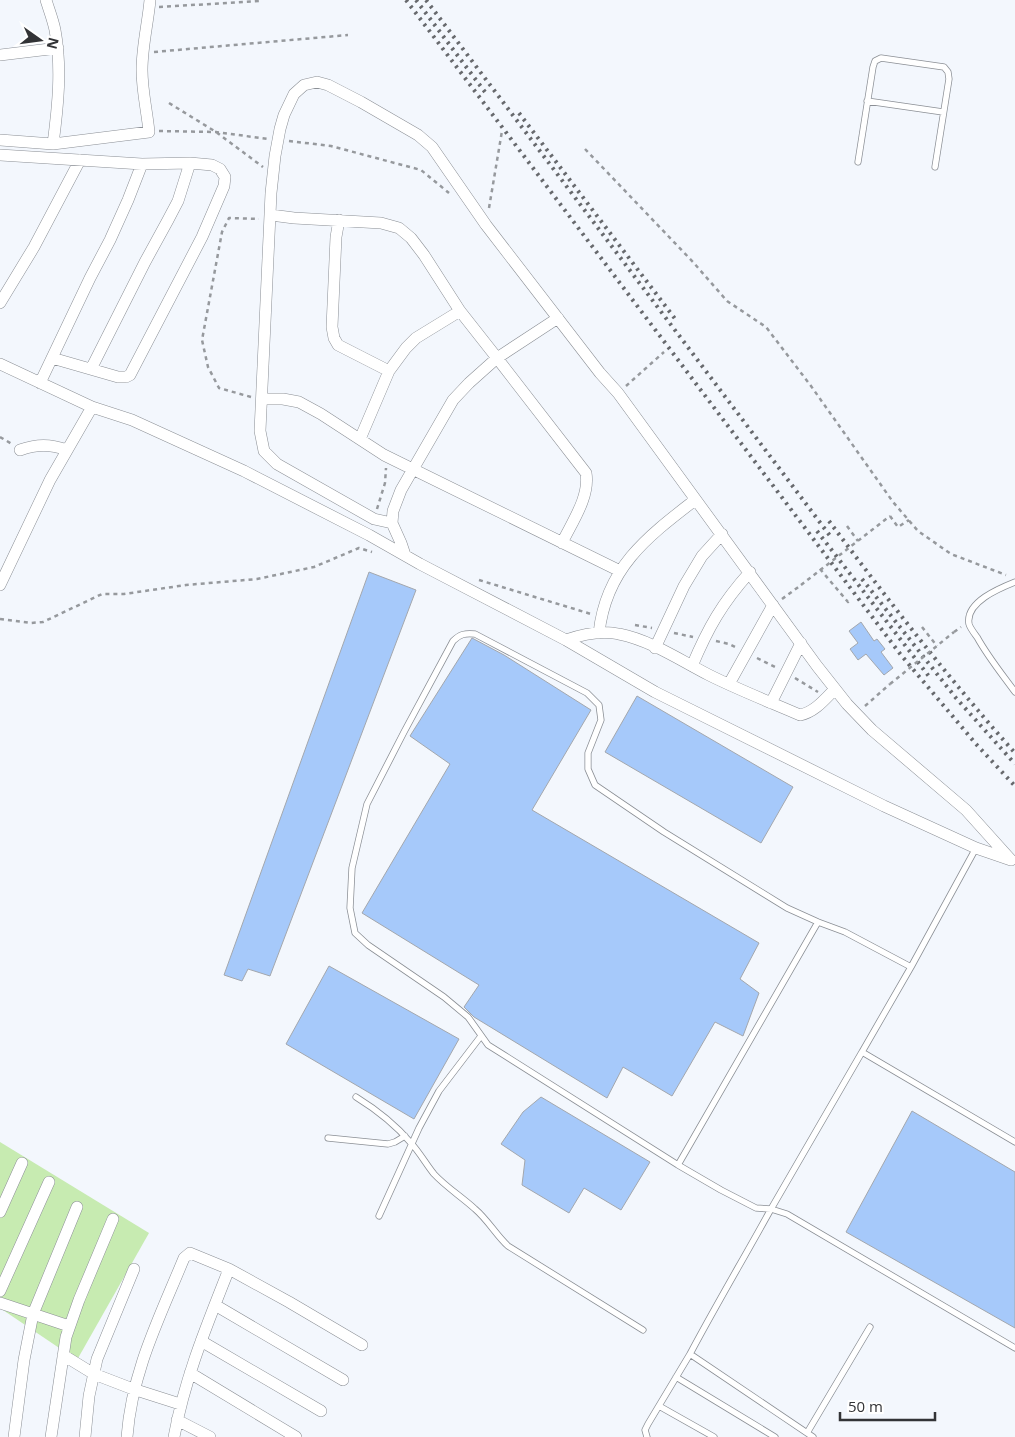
<svg xmlns="http://www.w3.org/2000/svg" width="1015" height="1437" font-family="'Open Sans',sans-serif">
<rect width="100%" height="100%" fill="#f3f7fd"/>
<!-- green -->
<path fill="#c7ebb1" d="M0,1142l149,91 -72,127 -77,-52z"/>
<!-- building -->
<path fill="#a6c9fa" stroke="#a3a7ad" d="M369,572l47,18 -146,386 -22,-7 -6,12 -18,-6z
M861,622l13,19 3,-2 8,10 -4,3 12,16 -9,7 -18,-21 -8,6 -8,-11 8,-6 -9,-12z
M472,638l32,17 87,55 -59,100 227,133 -19,36 19,14 -16,43 -28,-14 -43,74 -49,-29 -16,31 -133,-81 -10,-10 15,-22 -117,-72 88,-149 -40,-28z
M637,696l156,91 -32,56 -156,-91z
M329,966l130,73 -45,80 -128,-75z
M541,1097l109,65 -29,48 -37,-22 -15,25 -47,-28 3,-25 -24,-16 22,-32z
M912,1111l103,61v156l-169,-96z"/>
<g fill="none" stroke-linecap="round" stroke-linejoin="round">
<!-- service casing -->
<g stroke="#8b8f95" stroke-width="7">
<path id="service" d="M867,101l76,11
M858,162l15,-95 2,-6 6,-3 63,9 4,5 1,7 -14,88
M1015,582c-15,6 -50,20 -46,42 1,4 5,9 8,13 11,20 25,37 38,55
M911,967l65,-119
M356,1097c21,13 39,27 55,46 9,10 15,21 23,31 12,13 28,23 41,35 13,11 21,26 33,37l135,84
M328,1138l60,6 7,-2 10,-6
M1015,1142l-153,-90 -91,157 16,5 228,134
M678,1165l140,-243
M379,1216l40,-88 20,-37 42,-55
M676,1377l99,60
M659,1406l55,31
M807,1433l63,-106
M647,1437l-2,-7 3,-6 42,-70
M813,1437l-123,-83c26,-49 54,-96 81,-145l-15,-1 -35,-18 -43,-25 -174,-110 -16,-10 -20,-28 -24,-20 -76,-52 -13,-12 -5,-25 2,-40 15,-64 37,-72 49,-91c7,-7 12,-8 22,-7l112,59 12,12 2,15 -13,33v16l7,16 69,47 123,76 31,14 27,10 66,35 -49,85"/>
</g>
<!-- minor casing -->
<g stroke="#8b8f95" stroke-width="12">
<path id="minor" d="M46,0c3,10 7,20 9,30 7,38 3,76 -2,114
M0,55l58,-7
M0,140l53,4 96,-12c-2,-21 -7,-41 -7,-62 0,-24 6,-47 8,-70
M0,155l142,9 48,-1 22,2 8,4 5,8 -1,9 -22,51 -72,138 -4,2h-8l-66,-19
M271,215l23,3 87,5 18,5 12,10 13,17 36,56 37,47 61,-40
M339,220l-3,17 -4,90 2,11 4,7 51,26 17,-23 10,-10 44,-27
M0,303l34,-56 46,-87
M0,364l92,43 40,13 112,51 125,64 51,29 146,76 89,52 229,114 92,42 35,12
M91,369l54,-107 23,-42 10,-19 12,-38
M40,383l50,-105 20,-38 18,-40 14,-36
M262,399h21l16,3 22,12 63,41 236,116
M360,439l29,-68
M20,450c17,-6 30,-6 47,0
M392,523l-18,-4 -97,-55 -13,-13 -4,-20 11,-238 4,-37 5,-27 4,-14 10,-21 10,-9 13,-3 11,3 33,17 57,33 14,12 54,78 114,148 18,20 199,273 30,38 25,26 94,80 45,50
M405,555l-4,-12 -9,-20 1,-12 8,-21 52,-90 16,-17 28,-25 89,115c4,24 -14,49 -24,70
M0,585l50,-105 42,-73
M599,633c7,-65 48,-96 96,-133
M566,640c17,-6 35,-10 53,-6 31,6 61,26 90,41 30,15 61,27 91,40 15,-3 25,-16 35,-26
M655,648l29,-62 18,-30 20,-22
M692,666c16,-38 30,-63 58,-94
M729,684l44,-79
M771,703l30,-60
M0,1212l22,-49
M0,1291l49,-109
M0,1303l69,23
M215,1305l128,75
M201,1341l120,70
M63,1355l31,19 39,15 47,15
M190,1373l106,64
M177,1420l33,17
M14,1437l10,-77 9,-46 44,-107
M51,1437l15,-100 13,-37 34,-81
M85,1437l4,-41 8,-37 37,-90
M127,1437c5,-66 32,-118 57,-179l6,-5 39,16 60,33 73,43
M174,1437c11,-60 33,-112 55,-168"/>
</g>
<!-- path -->
<path stroke="#96999d" stroke-width="2.5" stroke-dasharray="4 4" stroke-linecap="butt" d="M159,7l101,-6
M154,52l194,-17
M169,103l47,29 47,35
M159,131l57,1 52,7
M289,141l42,5 90,24 28,23
M585,149l108,113 34,39 39,26 45,59 82,116 25,29 33,23 55,21
M489,208l13,-77
M626,386l38,-34
M251,397l-32,-9 -11,-21 -6,-27 20,-108 7,-14 30,1
M0,437l12,7
M377,509l8,-26 1,-15
M890,516l8,11 11,-7
M847,526l11,15
M820,569l28,33 2,-2
M479,580l112,34
M782,599l19,-14
M0,619l31,4 12,-1 59,-28h22l62,-9 71,-6 57,-12 45,-19 13,4
M635,625l17,3
M922,627l15,19
M954,632l7,-5
M674,633l19,4
M716,641l13,3 8,4
M757,658l20,10
M795,678l23,14
M865,706l25,-22"/>
<!-- service -->
<use href="#service" stroke="#fff" stroke-width="5.5"/>
<!-- minor -->
<use href="#minor" stroke="#fff" stroke-width="11"/>
<!-- rail -->
<path stroke="#67696d" stroke-width="4" stroke-dasharray="2.5 5" stroke-linecap="butt" d="M406,0l495,655 75,89 39,42
M416,0l69,92
M426,0l405,537
M519,113l157,207
M829,521c59,79 120,158 186,232
M817,531l114,148
M862,579l94,119 59,66"/>
<!-- path-bridge -->
<path stroke="#96999d" stroke-width="2.5" stroke-dasharray="4 4" stroke-linecap="butt" d="M801,585l89,-69
M890,684l64,-52"/>
</g>
<!-- north arrow -->
<g transform="translate(40 40) rotate(104)" stroke="#ffffff" stroke-width="4" paint-order="stroke">
<path d="M0-4L9 19L0 12L-9 19Z" fill="#323336"/>
<text y="-8" font-size="14" font-weight="bold" text-anchor="middle" fill="#323336">N</text>
</g>
<!-- scale -->
<path d="M840 1412v8h95v-8" fill="none" stroke="#323336" stroke-width="2.5"/>
<text x="848" y="1412" font-size="15" fill="#323336" stroke="#ffffff" stroke-width="4" paint-order="stroke">50 m</text>
</svg>
